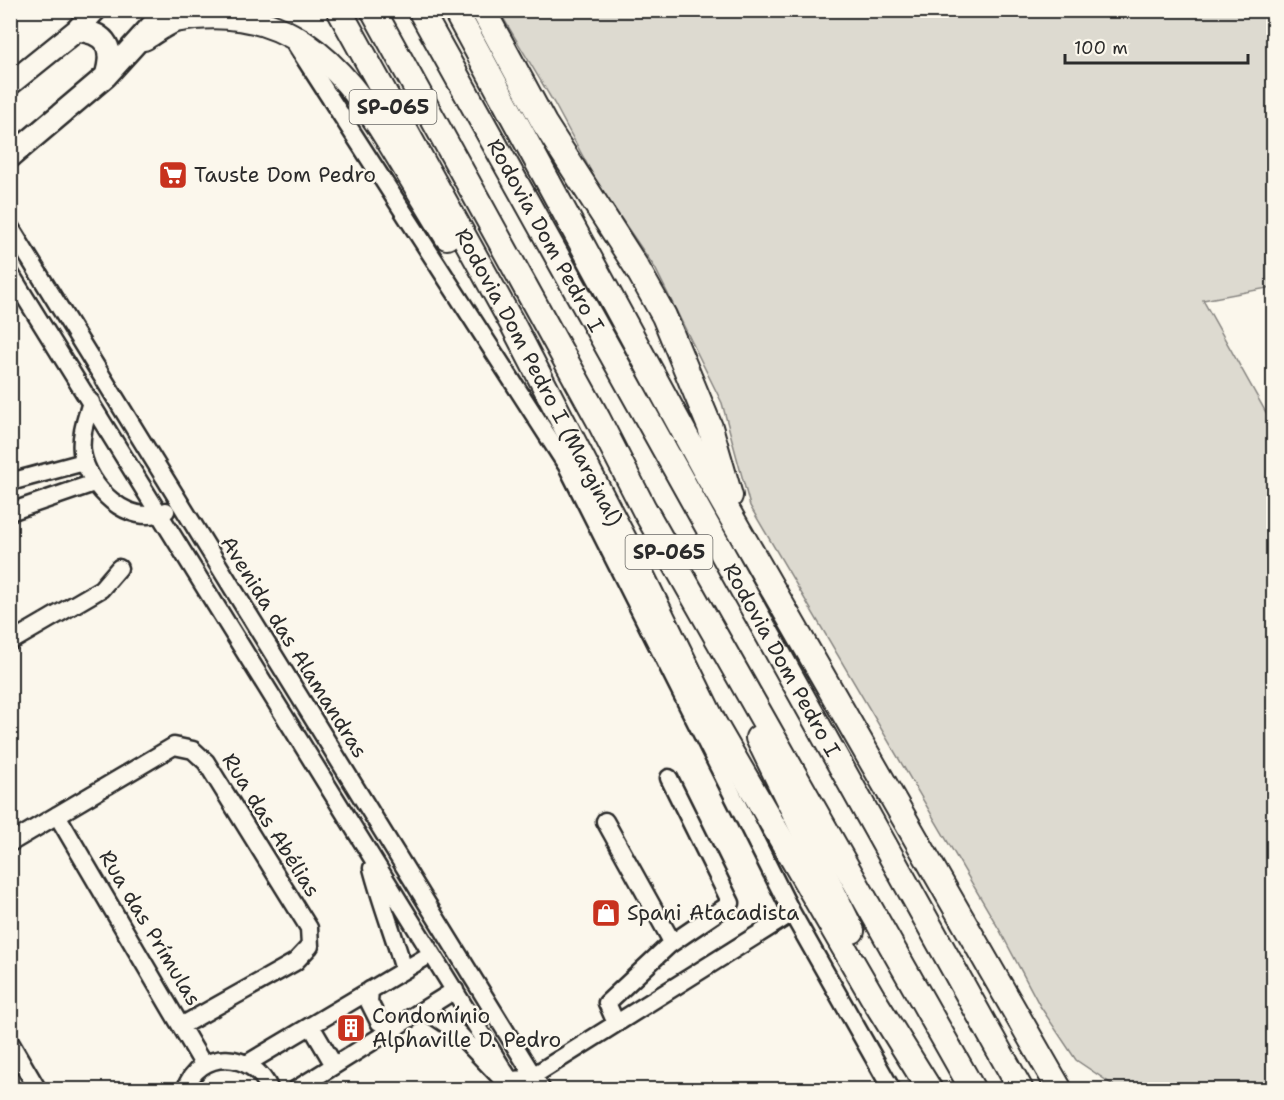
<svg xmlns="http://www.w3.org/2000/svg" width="1284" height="1100" font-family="'Shantell Sans',sans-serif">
<rect width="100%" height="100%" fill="#fbf7ec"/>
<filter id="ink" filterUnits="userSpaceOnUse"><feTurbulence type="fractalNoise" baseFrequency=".0167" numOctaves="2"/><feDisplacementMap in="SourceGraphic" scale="12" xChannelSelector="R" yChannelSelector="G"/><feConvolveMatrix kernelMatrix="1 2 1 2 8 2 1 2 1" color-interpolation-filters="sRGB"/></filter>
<g filter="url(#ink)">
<!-- green -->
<path fill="#dddad0" stroke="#84827e" stroke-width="1.5" d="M499,11h774v276l-70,13 70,125v664h-158l-2,-4 -37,-25 -36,-54 -41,-77 -249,-423 -28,-103 -67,-135 -56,-82 -45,-83z"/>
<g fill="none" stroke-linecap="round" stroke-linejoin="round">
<!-- minor casing -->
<g stroke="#2b2b2b" stroke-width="21">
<path id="minor" d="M296,45l271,421 225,447 100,177
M10,227l532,863
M10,273l506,817
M91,402c-5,17 -11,33 -9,50 6,35 46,76 84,59
M10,482l74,-20
M10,512l84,-29
M10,642l91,-53 18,-21
M57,815l146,249
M605,821l66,119 -2,5
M10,843l164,-97 19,4 13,12 103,166 1,18 -15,16 -114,64
M372,868c9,35 22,67 32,102
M370,990l-1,12 10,20 18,5
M425,1010l30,20 45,47 10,3 18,-1 264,-166
M616,1023l-9,-20 62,-58 62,-42 -62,-125
M311,1026l23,39
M10,1042l28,48
M248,1063l183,-109
M185,1090c14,-43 69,-39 85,0
M295,1090l160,-100"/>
</g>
<!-- major casing -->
<g stroke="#2b2b2b" stroke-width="26">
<path id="major" d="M77,30c31,3 37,19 29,46
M10,84l67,-54 18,-20
M10,157l96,-81 60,-66"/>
</g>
<!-- highway casing -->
<g stroke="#2b2b2b" stroke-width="28">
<g id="highway">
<path id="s1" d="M339,10l175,317 111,214 89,182 162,280 54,87"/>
<path d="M373,10l225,409 46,90 329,581"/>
<path id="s2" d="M420,10l601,1080"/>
<path d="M455,10l250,461 355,619"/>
<path d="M483,10l61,113 93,145 27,48 46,111 20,69"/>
<path d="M144,38c10,-6 20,-14 31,-18 108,-20 166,42 215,123 19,31 38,63 57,94"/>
<path d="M758,738l94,193"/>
</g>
</g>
<!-- minor -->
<use href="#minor" stroke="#fbf7ec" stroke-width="16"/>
<!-- major -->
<use href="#major" stroke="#fbf7ec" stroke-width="21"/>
<!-- highway -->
<use href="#highway" stroke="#fbf7ec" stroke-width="24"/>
</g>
</g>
<!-- icons -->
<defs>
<g id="supermarket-square" transform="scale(1.5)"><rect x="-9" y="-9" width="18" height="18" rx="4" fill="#c8321e" stroke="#fbf7ec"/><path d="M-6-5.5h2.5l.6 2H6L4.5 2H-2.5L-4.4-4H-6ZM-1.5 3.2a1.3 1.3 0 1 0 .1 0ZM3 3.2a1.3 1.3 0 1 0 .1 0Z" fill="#fff"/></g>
<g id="shop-square" transform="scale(1.5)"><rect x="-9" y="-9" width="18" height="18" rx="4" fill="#c8321e" stroke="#fbf7ec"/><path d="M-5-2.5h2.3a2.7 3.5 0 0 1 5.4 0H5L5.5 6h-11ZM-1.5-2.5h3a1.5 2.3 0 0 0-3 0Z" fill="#fff"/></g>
<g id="building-square" transform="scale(1.5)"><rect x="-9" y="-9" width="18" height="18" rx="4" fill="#c8321e" stroke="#fbf7ec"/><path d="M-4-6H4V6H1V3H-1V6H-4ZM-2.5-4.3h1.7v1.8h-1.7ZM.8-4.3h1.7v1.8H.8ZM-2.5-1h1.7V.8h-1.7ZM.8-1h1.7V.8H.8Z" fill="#fff"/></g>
</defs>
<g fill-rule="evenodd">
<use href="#supermarket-square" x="173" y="175"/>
<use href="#shop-square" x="606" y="913"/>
<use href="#building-square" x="351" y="1028"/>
</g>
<g text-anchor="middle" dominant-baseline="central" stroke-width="5" stroke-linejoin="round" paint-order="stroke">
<!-- shield labels -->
<g fill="#fbf7ec" stroke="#696865" stroke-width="1.5">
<rect x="349.5" y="90" width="87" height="34" rx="4.5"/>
<rect x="625.5" y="535" width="87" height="34" rx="4.5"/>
</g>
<g font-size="20" font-weight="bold" fill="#2b2b2b">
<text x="393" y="107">SP-065</text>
<text x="669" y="552">SP-065</text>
</g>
<!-- poi labels -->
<g font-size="21" fill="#2b2b2b" stroke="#fbf7ec" text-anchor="start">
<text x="194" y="175">Tauste Dom Pedro</text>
<text x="627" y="913">Spani Atacadista</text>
<text x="372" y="1016">Condomínio<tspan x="372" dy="24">Alphaville D. Pedro</tspan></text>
</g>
<!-- street labels -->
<g font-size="21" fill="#2b2b2b" stroke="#fbf7ec">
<text stroke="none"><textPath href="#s2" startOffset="258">Rodovia Dom Pedro I</textPath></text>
<text stroke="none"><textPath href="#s1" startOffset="418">Rodovia Dom Pedro I (Marginal)</textPath></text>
<text transform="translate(294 647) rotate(58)">Avenida das Alamandras</text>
<text stroke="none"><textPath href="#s2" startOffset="744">Rodovia Dom Pedro I</textPath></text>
<text transform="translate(271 825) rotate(58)">Rua das Abélias</text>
<text transform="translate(150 928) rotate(59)">Rua das Prímulas</text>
</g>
</g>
<!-- margin -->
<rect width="1284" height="1100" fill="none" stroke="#fbf7ec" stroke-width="36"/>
<rect x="18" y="18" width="1248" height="1064" fill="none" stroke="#2b2b2b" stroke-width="2" filter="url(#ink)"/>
<!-- scale -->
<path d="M1065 54v9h183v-9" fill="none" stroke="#2b2b2b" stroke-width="3"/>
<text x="1074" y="54" font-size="18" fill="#2b2b2b" stroke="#fbf7ec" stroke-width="4.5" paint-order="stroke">100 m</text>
</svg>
